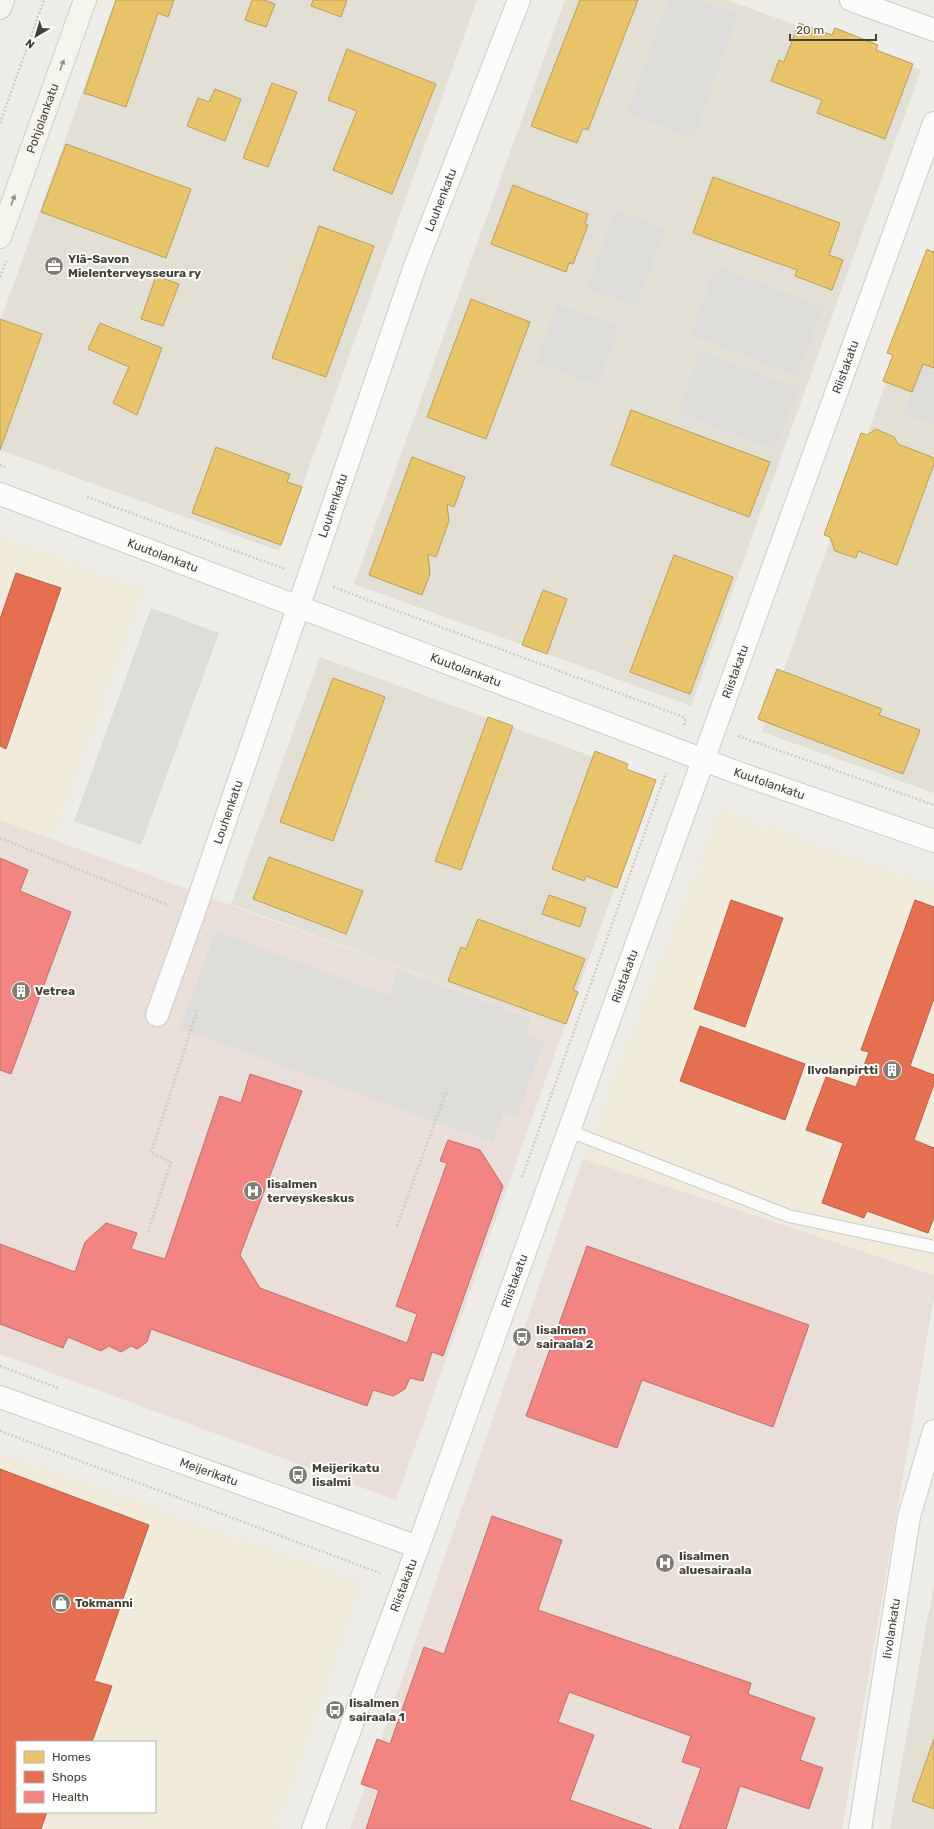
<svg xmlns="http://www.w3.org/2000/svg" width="934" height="1829" font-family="Rubik,sans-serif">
<rect width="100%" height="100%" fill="#eeede8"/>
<!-- residential -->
<path fill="#e2e0d5" d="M115,0h362l-198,551 -279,-101v-128z
M565,0h162l194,70 -230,636 -337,-122z
M934,246v547l-172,-61z
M320,657l334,122 -90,249 -333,-124z
M934,1582v247h-44z"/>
<!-- commercial -->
<path fill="#f1ebdb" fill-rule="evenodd" d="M0,536l144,53 -91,251 -53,-20z
M720,809l214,76v390l-351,-116z
M0,1452l362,130 -86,247h-276zM17,1742h138v70h-138z"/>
<!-- medical -->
<path fill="#e9ded8" d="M0,820l564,208 -168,472 -396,-146z
M583,1159l351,116v22l-92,532h-492z"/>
<!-- parking -->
<path fill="#dddcd8" d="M668,0h31l39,14 -44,124 -67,-24z
M615,210l50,19 -28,77 -50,-18z
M716,266l107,41 -26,69 -107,-41z
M557,304l62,22 -21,59 -62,-22z
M700,351l98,38 -23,61 -98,-38z
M923,364l11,4v57l-30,-11z
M151,608l68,25 -78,212 -67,-24z
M216,931l172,65 10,-26 133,49 -5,16 18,7 -27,74 -13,-4 -11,31 -313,-115z"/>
<!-- homes -->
<path fill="#e9c46a" stroke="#b89c5a" d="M116,0h58l-6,17 -10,-4 -32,94 -42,-14z
M252,0h12l11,4 -9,23 -21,-7z
M313,0h34l-6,17 -30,-11z
M580,0h58l-50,130 -5,-2 -6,15 -46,-17z
M799,23l33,12 3,-7 43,17 -2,5 37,14 -28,75 -68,-26 5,-13 -51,-19 8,-21 5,2z
M347,49l89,35 -44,110 -59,-24 24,-59 -29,-11z
M272,83l25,9 -29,75 -25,-9z
M215,89l26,10 -16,42 -38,-15 11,-28 11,4z
M66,144l125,45 -25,69 -125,-46z
M713,177l127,46 -11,32 14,5 -11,30 -37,-14 2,-6 -104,-37z
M513,185l75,29 -3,10 3,1 -15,39 -4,-1 -3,9 -75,-28z
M319,226l55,20 -48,131 -54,-19z
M927,249l5,3 2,-1v117l-11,-4 -11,28 -29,-11 10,-26 -6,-2z
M156,276l23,8 -16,42 -22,-7z
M471,299l59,23 -44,117 -59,-22z
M0,319l42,15 -42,116z
M100,323l62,25 -25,67 -24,-12 16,-36 -41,-18z
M631,410l139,52 -21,55 -138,-52z
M876,429l18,8 4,7 36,14v6l-37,101 -39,-14 -2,7 -21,-7 -5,-14 -6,-2 37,-102 6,2z
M216,447l74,27 -3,8 15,5 -21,58 -89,-32z
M412,457l53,20 -11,30 -7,-3 2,17 -13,36 -8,-3 2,20 -8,21 -53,-20z
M674,555l59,22 -43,117 -60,-22z
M543,590l24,9 -20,55 -25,-9z
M777,669l105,40 -3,6 41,15 -17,44 -145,-55z
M333,678l52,19 -52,144 -53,-19z
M488,717l25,9 -52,144 -26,-9z
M595,751l33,13 -2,5 30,11 -39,108 -31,-12 -2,5 -32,-12z
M269,857l94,34 -17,43 -93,-35z
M549,895l37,13 -6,19 -38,-13z
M478,919l107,40 -12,31 5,2 -12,32 -118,-43 13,-34 5,2z
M934,1739v70l-22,-8z"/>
<!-- shops -->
<path fill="#e76f51" stroke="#b66148" d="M16,573l45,15 -55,161 -6,-3v-127z
M731,900l52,18 -38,109 -51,-18z
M915,900l19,7v91l-24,68 24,9v9l-20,56 20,8v69l-6,16 -61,-22 -3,7 -42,-15 21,-60 -37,-13 20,-53 30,10 13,-35 -8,-2z
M700,1026l105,38 -20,56 -105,-39z
M0,1469l149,56 -55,156 18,5 -20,56h-75v70h30l-6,17h-41z"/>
<!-- health -->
<path fill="#f28482" stroke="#be706b" d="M0,858l28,12 -8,21 51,21 -60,162 -11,-4z
M250,1074l52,17 -62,164 20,33 147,55 10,-29 -21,-8 51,-143 -7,-2 8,-21 32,10 23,36 -60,170 -11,-4 -9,29 -13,-3 -5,11 -12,7 -20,-6 -6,16 -216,-77 -4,13 -10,7 -6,-3 -10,6 -12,-6 -8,5 -33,-14 -5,11 -63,-24v-80l75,28 10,-30 21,-19 31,10 -6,16 34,10 55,-163 21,7z
M587,1246l222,79 -36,102 -131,-47 -25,68 -91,-32z
M492,1516l70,24 -24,70 213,73 -3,11 67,24 -15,42 23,8 -14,41 -69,-23 -14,43h-47l22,-61 -19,-6 9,-26 -122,-44 -11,30 36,13 -24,65 82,29h-286l13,-39 -18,-6 16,-45 13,5 34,-97 20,7z"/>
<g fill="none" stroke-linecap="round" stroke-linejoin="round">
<!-- service casing -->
<g stroke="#cccbc5" stroke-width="14">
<path id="service" d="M569,1131l220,85 145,31"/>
</g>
<!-- minor casing -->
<g stroke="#cccbc5" stroke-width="24">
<g id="minor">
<path d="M851,0l83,30"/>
<path id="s1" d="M0,494l733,277 201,70"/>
<path id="s2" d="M157,1015l36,-100 222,-649 104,-266"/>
<path id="s3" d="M0,1397l418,150"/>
<path id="s4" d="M313,1829l105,-282 516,-1424"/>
<path id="s5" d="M860,1829l49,-312 25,-86"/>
</g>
</g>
<!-- secondary casing -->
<g stroke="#cdccbf" stroke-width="24">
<g id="secondary">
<path d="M0,8l3,-8"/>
<path id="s6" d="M0,237l85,-237"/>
</g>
</g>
<!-- path -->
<path stroke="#cdcbc6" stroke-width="2.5" stroke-dasharray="2 2" stroke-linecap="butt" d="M0,123l44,-123
M0,277l6,-16
M0,465l7,3
M87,497l198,72
M333,587l353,131
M684,725l2,-7
M738,736l196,69
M0,838l168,67
M522,1177l144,-404
M397,1226l49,-134
M148,1232l23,-70 -20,-9 47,-145
M0,1366l58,22
M0,1431l380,142"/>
<!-- service -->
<use href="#service" stroke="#fcfcfc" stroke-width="12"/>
<!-- minor -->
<use href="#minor" stroke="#fcfcfc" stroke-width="22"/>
<!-- secondary -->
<use href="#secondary" stroke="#f6f5ed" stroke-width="22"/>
</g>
<!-- one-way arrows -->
<defs><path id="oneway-solid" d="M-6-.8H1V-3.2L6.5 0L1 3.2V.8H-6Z"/></defs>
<g fill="#949187">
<use href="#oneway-solid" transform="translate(62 65) rotate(-70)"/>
<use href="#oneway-solid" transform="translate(13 200) rotate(-70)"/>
</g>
<!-- icons -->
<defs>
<g id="office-disc" transform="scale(1)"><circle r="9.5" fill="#807d73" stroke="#fff"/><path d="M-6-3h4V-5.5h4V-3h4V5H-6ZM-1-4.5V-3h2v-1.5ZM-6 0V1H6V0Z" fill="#fff"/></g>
<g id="building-disc" transform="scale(1)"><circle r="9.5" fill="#807d73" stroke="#fff"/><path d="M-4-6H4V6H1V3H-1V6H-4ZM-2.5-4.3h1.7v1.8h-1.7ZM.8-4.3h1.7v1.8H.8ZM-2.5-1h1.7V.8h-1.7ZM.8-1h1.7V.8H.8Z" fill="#fff"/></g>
<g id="hospital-disc" transform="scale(1)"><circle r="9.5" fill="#807d73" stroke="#fff"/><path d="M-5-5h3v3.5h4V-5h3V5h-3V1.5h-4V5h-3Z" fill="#fff"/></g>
<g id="bus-disc" transform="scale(1)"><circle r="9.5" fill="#807d73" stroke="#fff"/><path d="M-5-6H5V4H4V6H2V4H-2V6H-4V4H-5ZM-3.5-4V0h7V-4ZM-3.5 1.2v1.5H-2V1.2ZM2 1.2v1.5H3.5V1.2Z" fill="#fff"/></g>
<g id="shop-disc" transform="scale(1)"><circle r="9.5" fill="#807d73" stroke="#fff"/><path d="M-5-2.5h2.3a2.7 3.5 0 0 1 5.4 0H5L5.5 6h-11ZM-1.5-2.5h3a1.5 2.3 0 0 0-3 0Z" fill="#fff"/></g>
</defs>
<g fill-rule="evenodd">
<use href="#office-disc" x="54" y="266"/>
<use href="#building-disc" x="21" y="991"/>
<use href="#building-disc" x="892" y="1070"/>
<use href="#hospital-disc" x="253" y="1191"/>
<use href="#bus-disc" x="522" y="1337"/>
<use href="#bus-disc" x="298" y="1475"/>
<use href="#hospital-disc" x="665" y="1563"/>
<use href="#shop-disc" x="61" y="1603"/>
<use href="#bus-disc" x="335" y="1710"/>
</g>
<g text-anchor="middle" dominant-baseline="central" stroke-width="4" stroke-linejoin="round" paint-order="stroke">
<!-- street labels -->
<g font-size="12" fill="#444034" stroke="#fff">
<text stroke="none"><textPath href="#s6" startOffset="126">Pohjolankatu</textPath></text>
<text stroke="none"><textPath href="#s2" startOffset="863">Louhenkatu</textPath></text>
<text stroke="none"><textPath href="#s4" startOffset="1556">Riistakatu</textPath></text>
<text stroke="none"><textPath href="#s2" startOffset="539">Louhenkatu</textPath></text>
<text stroke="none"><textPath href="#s1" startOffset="174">Kuutolankatu</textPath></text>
<text stroke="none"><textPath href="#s1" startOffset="498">Kuutolankatu</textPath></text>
<text stroke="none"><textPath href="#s4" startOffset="1232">Riistakatu</textPath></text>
<text stroke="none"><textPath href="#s1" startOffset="822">Kuutolankatu</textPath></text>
<text stroke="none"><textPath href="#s2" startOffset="215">Louhenkatu</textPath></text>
<text stroke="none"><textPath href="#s4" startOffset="908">Riistakatu</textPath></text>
<text stroke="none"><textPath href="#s4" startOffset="584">Riistakatu</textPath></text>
<text stroke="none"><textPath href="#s3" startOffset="222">Meijerikatu</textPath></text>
<text stroke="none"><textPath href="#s4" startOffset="260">Riistakatu</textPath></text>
<text stroke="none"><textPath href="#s5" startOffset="203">Iivolankatu</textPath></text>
</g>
<!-- poi labels -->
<g font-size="12" font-weight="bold" fill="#444034" stroke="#fff" text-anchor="start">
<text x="68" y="259">Ylä-Savon<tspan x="68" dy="14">Mielenterveysseura ry</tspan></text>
<text x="35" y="991">Vetrea</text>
<text x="878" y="1070" text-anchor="end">Ilvolanpirtti</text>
<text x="267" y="1184">Iisalmen<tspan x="267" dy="14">terveyskeskus</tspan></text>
<text x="536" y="1330">Iisalmen<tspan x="536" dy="14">sairaala 2</tspan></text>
<text x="312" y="1468">Meijerikatu<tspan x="312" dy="14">Iisalmi</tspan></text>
<text x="679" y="1556">Iisalmen<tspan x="679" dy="14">aluesairaala</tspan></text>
<text x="75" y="1603">Tokmanni</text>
<text x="349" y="1703">Iisalmen<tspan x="349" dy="14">sairaala 1</tspan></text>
</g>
</g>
<!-- legend -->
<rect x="16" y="1741" width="140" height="72" fill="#ffffff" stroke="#b4b3ae"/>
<rect x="24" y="1751" width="20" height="12" fill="#e9c46a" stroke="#b4b3ae"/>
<text x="52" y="1761" font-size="12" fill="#444034">Homes</text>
<rect x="24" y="1771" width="20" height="12" fill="#e76f51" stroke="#b4b3ae"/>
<text x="52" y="1781" font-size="12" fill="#444034">Shops</text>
<rect x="24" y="1791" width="20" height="12" fill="#f28482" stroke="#b4b3ae"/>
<text x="52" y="1801" font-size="12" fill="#444034">Health</text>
<!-- north arrow -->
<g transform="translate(36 36) rotate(218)" stroke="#ffffff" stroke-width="3" paint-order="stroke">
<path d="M0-3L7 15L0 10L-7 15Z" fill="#444034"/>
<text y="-6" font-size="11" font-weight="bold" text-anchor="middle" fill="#444034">N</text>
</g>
<!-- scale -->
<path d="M790 34v6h86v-6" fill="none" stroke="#444034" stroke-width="2"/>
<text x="796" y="34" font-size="12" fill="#444034" stroke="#ffffff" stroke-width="3" paint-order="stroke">20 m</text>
</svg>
